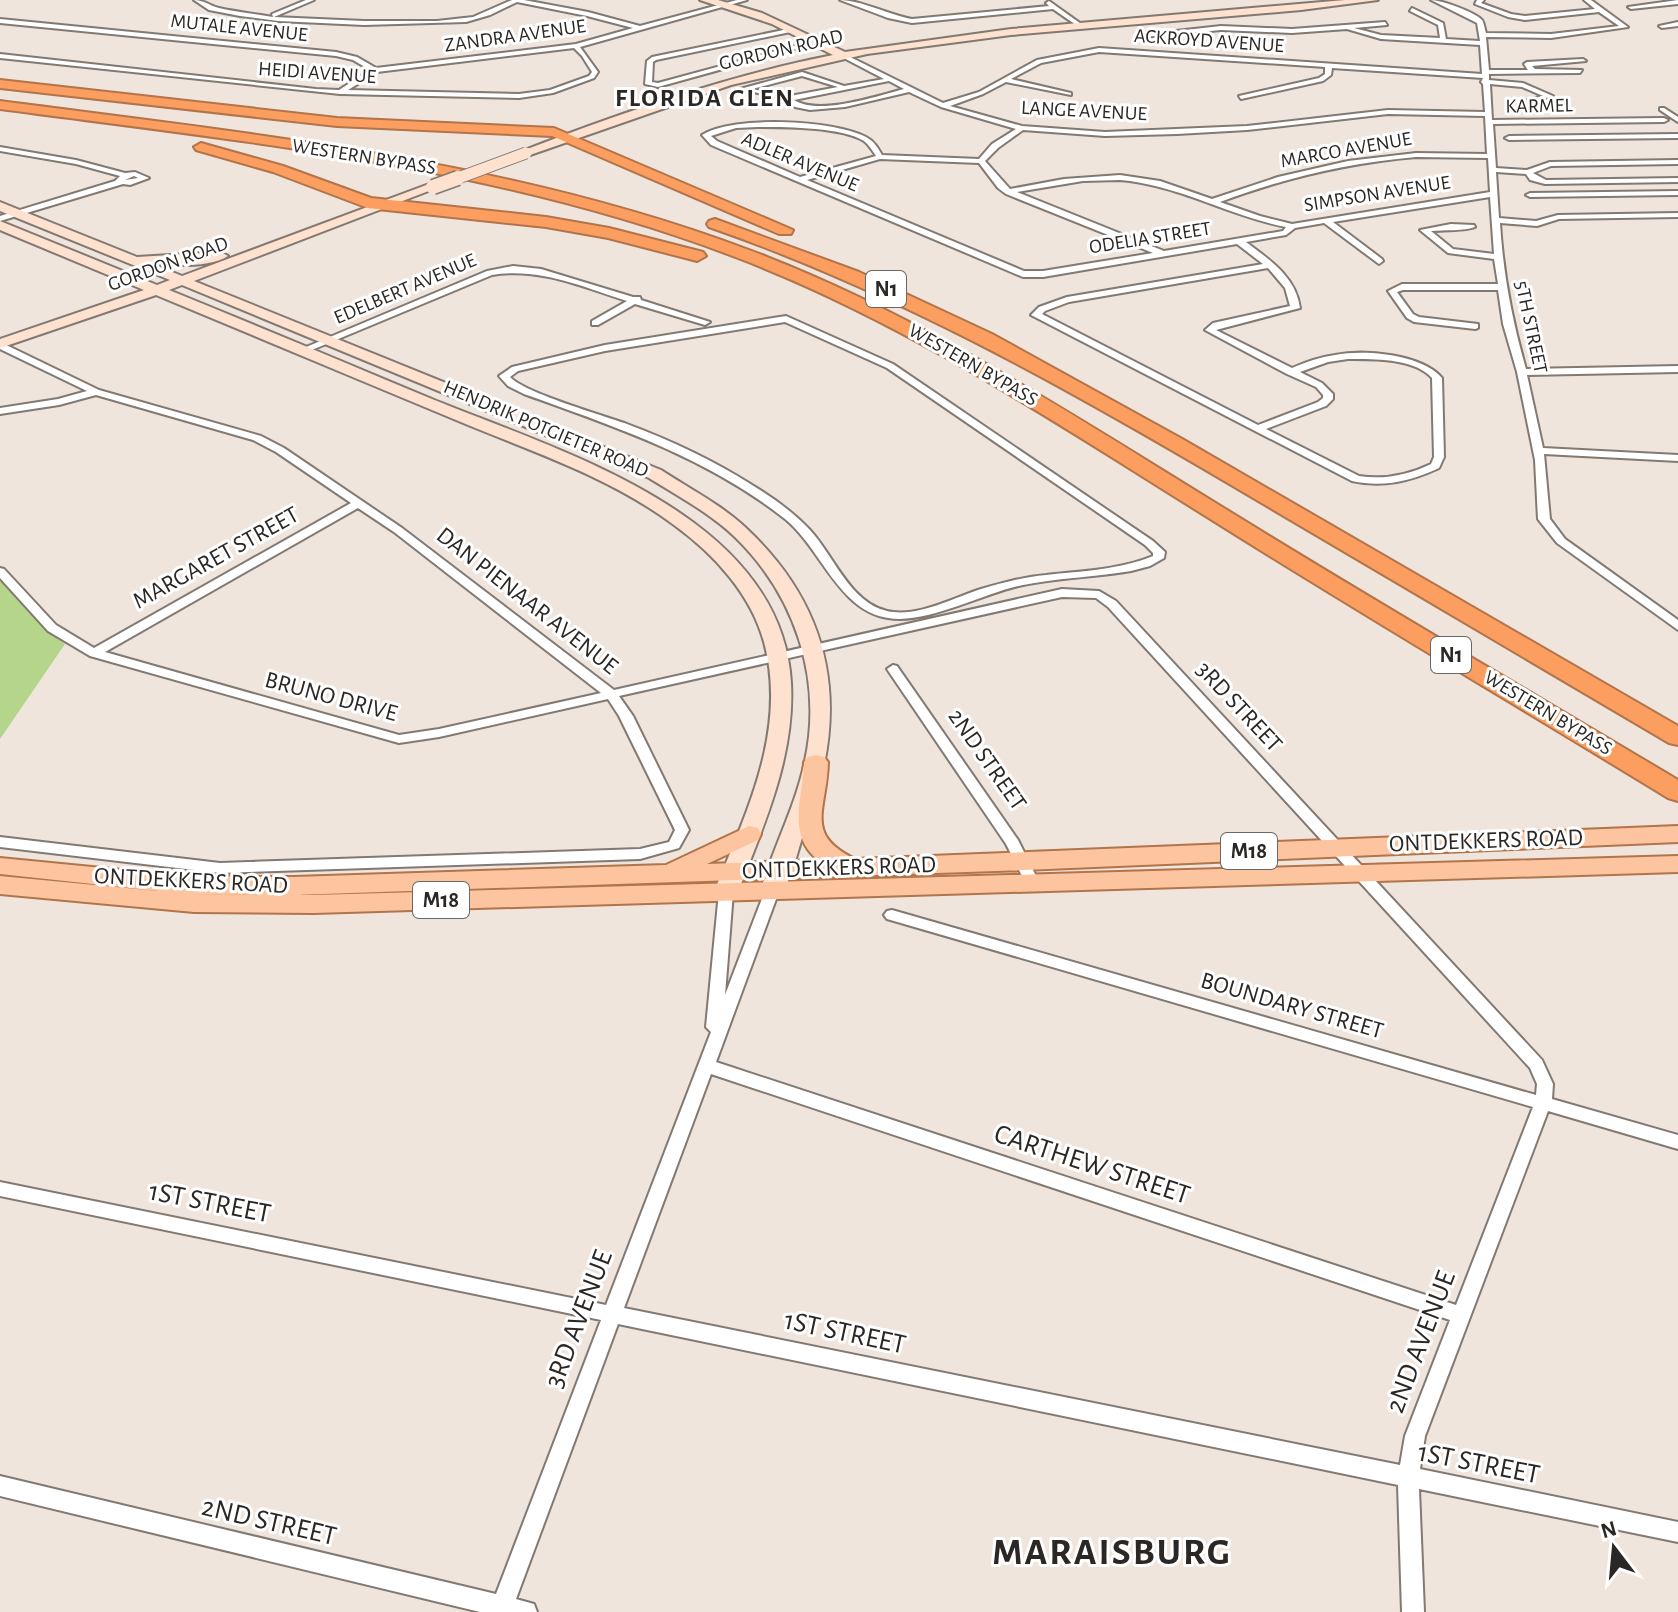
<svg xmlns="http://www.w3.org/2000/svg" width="1678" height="1612" font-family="'Alegreya Sans',sans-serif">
<rect width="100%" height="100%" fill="#efe5dd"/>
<!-- green -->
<path fill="#b4d58a" d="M0,579l51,55 14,10 -65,95z"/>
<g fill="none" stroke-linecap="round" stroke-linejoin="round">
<!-- street casing -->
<g stroke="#817972" stroke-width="4">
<path id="street" d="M194,0c10,0 16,6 25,8 18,4 36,6 54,9l-1,-3 34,-14h8l-40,17 90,4h73l36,-4 39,-17h12l64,12 52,14 97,-26h10l-167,47 18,25 -4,6 -41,15 -34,5 -179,-4 -340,-36v-4l316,35 23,1 31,-20 -17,-10 -17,-4 -336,-33v-4l336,33 21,5 19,11 200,-24 57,-16 -46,-12 -70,-14 -27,13 -24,7 -102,3 -86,-4 -38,-5 -31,-6zM574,48l8,8 10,16 -3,4 -39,14 -31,4 -171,-4 29,-18z
M840,0c21,0 49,15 72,19l137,-13 -3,-3 3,-2 35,25 -5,1 -26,-18 -141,14 -24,-5z
M1431,0c10,0 44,12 51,20 2,3 3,10 4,13l65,1 68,-8 -20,-14 -74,8 -17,-3 -33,-13 2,-4h7l-3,3 30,11 14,2 70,-7 -11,-9h7l37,27 -77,11 -65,-1 3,33h39l-4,-6 3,-2 56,-3 3,2 -54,5 3,3 47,1 -2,3 -91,1v6l34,3 30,13 -34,10 -2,-3 26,-7 -21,-9 -32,-3 2,36 172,-2 4,2 -4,2 -171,2 3,44 31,2 23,-8 128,-2v4l-127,2 -18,7 13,7 132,-2v4l-133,2 -15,-4 -4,-6 -30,-2 3,46 37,3 22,-6 120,-2v4l-119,2 -22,7 -37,-3c3,50 12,97 26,146l152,-3v6l-151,3 16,73 135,7v6l-134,-7 6,65 15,20 113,81v10l-121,-87 -19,-24 -3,-59 -18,-88 -14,-48 -5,-34h-95l-6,2 16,22 6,3 59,7v4l-3,1 -61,-7 -7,-4 -19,-27 14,-7h96l-4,-25 -46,-6 -28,-23 31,-6 23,1 1,2c-10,4 -31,3 -44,4l22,18 41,5 -4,-57 -157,25 49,37 1,2 -4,3 -55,-41 -29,5 -9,7 -40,7c24,18 50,35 54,66l-84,22 76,38c14,-6 28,-11 43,-13 29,-6 87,-1 107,23l2,79 -5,11c-28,13 -56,20 -87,13l-321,-166 8,-8 28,-10 196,-33 -26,-20 -194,33h-20l-312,-132 -9,-10c31,-20 132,-15 164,2 8,4 12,11 16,18l97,4 13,-15 24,-15 -75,-22 -32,-15 -64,15 -35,3 -15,-3 -10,-8 -45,-10 62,-17 42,14 40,-7 -44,-23 2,-3 101,50 36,-11 58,-32 62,-12 383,26 -2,-29 -99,-6 -34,-10 -55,4 -71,-3 -78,7 -3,-2 81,-9 71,3 93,-7 2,3 -33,3 27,7 59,3 -2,-13 -28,-14 2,-3 31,15 3,16 34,2 -3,-18zM1099,52l226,15v7l-6,4 -80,18 2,3 82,-18 8,-6 1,-7 151,10 -2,4 2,2 2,28 -97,-2 -141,16 -142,6 -83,-6 -72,-20 33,-12 23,-12 65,13v-2l-60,-14 30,-16zM802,76l36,11 -48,9 -38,-7zM889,81l15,8c-27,7 -85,27 -110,11zM1388,114l97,2 2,38 -71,-1 -68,8 -70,16 -66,22 -52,-18 -40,-6 -56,4 -54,10 -25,-28 13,-13 25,-18 82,6 72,-2 70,-4zM758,127c26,0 84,0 106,14 5,4 8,9 12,15l-76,21 -83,-36 -6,-5 25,-8zM1416,157l72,1 2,34 -198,32 -32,-8 -40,-14c64,-24 128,-39 196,-45zM880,159l99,4 19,25 8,6 147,59 -110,18h-19l-217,-91zM1120,180c59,5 109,36 166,47l-3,4 -119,20 -147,-59 66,-11zM1268,268l17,20 5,18 -77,17 -8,7 82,44 29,13 7,8v3l-5,4 -60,23 -216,-111 3,-3 24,-9zM1348,359c25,0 66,-1 84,19l2,79 -3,7c-23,11 -47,16 -72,12l-93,-47 60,-23 7,-7v-5l-11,-11 -22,-11 28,-10z
M1678,0v4l-47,5 -3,-2z
M1678,22v4l-16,2 -3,-2z
M793,28l2,3 -139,29 -3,2 -1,20 6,1 159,-43 3,2 -162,45 -13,-3 2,-23 5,-4z
M1660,108h4l14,9v5l-18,-12z
M1678,134v4l-169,2 -4,-2 4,-2z
M0,147l76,13 49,13 10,-1 14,6 -19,7 -7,-1 -123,37v-5l115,-35 5,-5 -44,-12 -76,-13zM134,176l4,2 -13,2z
M1678,191v4l-148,2 -4,-2 4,-2z
M513,266l28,3 92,28h7l1,3 69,22 -5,3 -70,-21 -37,21h-6v-4l35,-20c-44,-14 -88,-34 -135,-26l-185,77 -8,-2 188,-79z
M786,316l107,48 260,177 12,11 -1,6 -14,8 -19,5c-36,6 -73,7 -108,14 -40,8 -97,40 -135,33 -50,-8 -67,-70 -103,-99 -77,-61 -169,-92 -261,-125l-16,-8 -9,-10 13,-9 93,-22zM785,322l102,46 258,177 8,8v3c-34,14 -72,15 -107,19 -23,2 -44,8 -65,14 -28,9 -64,29 -94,22 -37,-8 -54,-57 -78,-82 -16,-17 -37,-32 -57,-44 -39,-25 -82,-45 -125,-61 -25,-9 -102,-31 -117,-47l8,-6 87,-20z
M0,342l99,48 162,46 23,12 118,80 212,162 448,-101 37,2 17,10 426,459 11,24 -1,15 126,36v14l-130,-38 -123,325 -5,33 258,53v20l-259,-53 5,123h-22l-4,-127 -780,-161 -102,275 18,5 3,8h-57l-480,-116v-20l496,118 105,-274 -601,-124v-14l606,123 105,-273 -5,-5 13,-135 7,-5 7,5 -8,103 40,-104 7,-5 7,5 -63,171 740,243 77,-198 -646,-188 -3,-4 3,-4 5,-1 644,185 1,-11 -7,-16 -422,-461 -12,-9 -34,-1 -443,99 14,20 56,114 -10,18 -39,11 -420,14 -220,-26v-10l220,26 420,-14 29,-7 6,-12 -56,-114 -11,-17 -169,38 -40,6 -309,-87 -42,-25 -48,-53v-10l4,1 52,56 38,23 257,-145 -75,-51 -23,-12 -157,-45 -37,10 -59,9v-6l58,-9 29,-8 -87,-42zM358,508l36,24 207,161 -162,36 -40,6 -294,-83zM711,1074l739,246 -45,116 -5,29 -776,-157z
M893,665l4,1 121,174 22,44 -2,4h-10l-22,-44 -119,-175z"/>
</g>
<!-- secondary casing -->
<g stroke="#817972" stroke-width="4">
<path id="secondary" d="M700,0h18l44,13 83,39 166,-23 334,-29h33l-77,10 -290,25 -144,19 -136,31 -201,70h-8v-4c102,-39 204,-75 311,-96l-61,-31z
M429,184l10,3 -245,94 467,189c29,19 61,35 86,59 88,83 102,181 61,291 -9,23 -14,54 -27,75h-16l-4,-6c13,-43 35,-84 44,-128 18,-82 -10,-166 -70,-224 -25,-24 -57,-41 -86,-59l-467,-193 -13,5c88,36 175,72 263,109 127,52 350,116 359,284 4,74 -27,141 -53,209l-4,6h-16l-4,-6c32,-79 74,-162 50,-250 -13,-48 -50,-88 -90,-117 -61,-46 -135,-71 -206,-100 -104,-43 -208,-87 -312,-130l-156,53v-9l144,-49 -144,-60v-9l157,64 13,-5 -170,-69v-9l137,55 84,-5 7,4c-18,12 -54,9 -75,8l29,12z"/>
</g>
<!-- primary casing -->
<g stroke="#b2744a" stroke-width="4">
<path id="primary" d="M816,755l8,2 4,5c-1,48 -25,72 27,97l823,-33v16l-654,28 -730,25 -106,-1 126,1 1364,-39v16l-1364,41 -120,-1 -194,-18v-18l158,15 -158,-17v-16l184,18 110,1 372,-12 83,-39 9,2 3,6 -3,6 -51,24 111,-4c-32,-26 -15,-62 -14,-98l4,-5z"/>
</g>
<!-- highway casing -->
<g stroke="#b2744a" stroke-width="4">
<path id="highway" d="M0,80l337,38 217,10 239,102 -2,4h-12l-227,-98 -215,-10 -337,-38z
M0,101c252,33 510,59 749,149 171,64 323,165 478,260 149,92 300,180 451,270v21l-10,-3c-152,-93 -305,-183 -456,-278 -153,-95 -304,-197 -474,-262 -235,-91 -490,-116 -738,-149z
M201,143l82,23 88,32 175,19 63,11 94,24 3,4 -9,5 -89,-23 -62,-11 -178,-19 -95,-36 -77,-22 -2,-3z
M715,219l144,53 133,62 192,106 494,286v19l-9,-2c-129,-76 -258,-152 -387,-228 -185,-110 -369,-217 -573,-288l-2,-3 2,-3z"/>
</g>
<!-- street -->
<use href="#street" fill="#fff" fill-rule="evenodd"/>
<!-- secondary -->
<use href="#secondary" fill="#fee2cf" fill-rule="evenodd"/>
<!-- primary -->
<use href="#primary" fill="#fdc59f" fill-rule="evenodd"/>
<!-- highway -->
<use href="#highway" fill="#fb9e5f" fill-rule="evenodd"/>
<!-- secondary-bridge-far1 casing -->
<g stroke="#817972" stroke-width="13" stroke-linecap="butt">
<path id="secondary-bridge-far1" d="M453,180l73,-27"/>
</g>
<!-- secondary-bridge casing -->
<g stroke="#817972" stroke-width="17" stroke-linecap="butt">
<path id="secondary-bridge" d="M433,187l25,-9"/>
</g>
<!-- secondary-bridge-far1 -->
<use href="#secondary-bridge-far1" stroke="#fee2cf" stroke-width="11"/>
<!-- secondary-bridge -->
<use href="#secondary-bridge" stroke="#fee2cf" stroke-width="14"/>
</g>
<g text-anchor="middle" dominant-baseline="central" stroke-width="6" stroke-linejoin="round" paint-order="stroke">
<!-- far-street labels -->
<g font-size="20" fill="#2a2724" stroke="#fff">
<text transform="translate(239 28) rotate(6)">MUTALE AVENUE</text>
<text transform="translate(515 36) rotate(-8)">ZANDRA AVENUE</text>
<text transform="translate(1209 41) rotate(4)">ACKROYD AVENUE</text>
<text transform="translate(781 50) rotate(-13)">GORDON ROAD</text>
<text transform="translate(317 73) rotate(4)">HEIDI AVENUE</text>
<text transform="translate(1539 106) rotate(-1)">KARMEL</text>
<text transform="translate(1084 111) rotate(3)">LANGE AVENUE</text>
<text transform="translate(1346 150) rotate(-10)">MARCO AVENUE</text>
<text transform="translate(364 157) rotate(9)">WESTERN BYPASS</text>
<text transform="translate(800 162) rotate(23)">ADLER AVENUE</text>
<text transform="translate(1377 194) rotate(-9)">SIMPSON AVENUE</text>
<text transform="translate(1150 238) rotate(-9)">ODELIA STREET</text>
<text transform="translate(168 264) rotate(-20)">GORDON ROAD</text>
<text transform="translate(405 289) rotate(-23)">EDELBERT AVENUE</text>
<text transform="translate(1531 327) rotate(78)">5TH STREET</text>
<text transform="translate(973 365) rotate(30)">WESTERN BYPASS</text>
<text transform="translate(546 429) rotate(23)">HENDRIK POTGIETER ROAD</text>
<text transform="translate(1548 713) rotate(31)">WESTERN BYPASS</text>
</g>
<!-- shield labels -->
<g fill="#fff" stroke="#6a6866" stroke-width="2">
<rect x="866" y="271" width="40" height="36" rx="6"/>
<rect x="1431" y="637" width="40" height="36" rx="6"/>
<rect x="1221" y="833" width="56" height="36" rx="6"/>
<rect x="413" y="882" width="56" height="36" rx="6"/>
</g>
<g font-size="22" font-weight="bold" fill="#2a2724">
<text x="886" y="289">N1</text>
<text x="1451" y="655">N1</text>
<text x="1249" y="851">M18</text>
<text x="441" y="900">M18</text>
</g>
<!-- street labels -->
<g font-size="24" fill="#2a2724" stroke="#fff">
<text transform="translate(216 558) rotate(-29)">MARGARET STREET</text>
<text transform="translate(527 601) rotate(38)">DAN PIENAAR AVENUE</text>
<text transform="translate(331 697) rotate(15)">BRUNO DRIVE</text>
<text transform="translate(1239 707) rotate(47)">3RD STREET</text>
<text transform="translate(987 760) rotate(55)">2ND STREET</text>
<text transform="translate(1486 841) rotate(-2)">ONTDEKKERS ROAD</text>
<text transform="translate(839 868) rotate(-2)">ONTDEKKERS ROAD</text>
<text transform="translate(191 881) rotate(3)">ONTDEKKERS ROAD</text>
<text transform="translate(1292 1006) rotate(16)">BOUNDARY STREET</text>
</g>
<!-- far-district labels -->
<g font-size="26" font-weight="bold" letter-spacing="2" fill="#2a2724" stroke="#fff">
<text x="705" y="98">FLORIDA GLEN</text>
</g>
<!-- near-street labels -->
<g font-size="28" fill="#2a2724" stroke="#fff">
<text transform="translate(1092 1165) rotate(18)">CARTHEW STREET</text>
<text transform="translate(210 1203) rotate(11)">1ST STREET</text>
<text transform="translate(579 1319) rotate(-69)">3RD AVENUE</text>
<text transform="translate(845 1333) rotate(12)">1ST STREET</text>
<text transform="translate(1421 1342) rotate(-69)">2ND AVENUE</text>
<text transform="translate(1479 1464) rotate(11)">1ST STREET</text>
<text transform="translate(269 1522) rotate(13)">2ND STREET</text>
</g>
<!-- near-district labels -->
<g font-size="38" font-weight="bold" letter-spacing="2" fill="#2a2724" stroke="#fff">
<text x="1112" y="1553">MARAISBURG</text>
</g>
</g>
<!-- north arrow -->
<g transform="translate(1614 1548) rotate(344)" stroke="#ffffff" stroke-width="6" paint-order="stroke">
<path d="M0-6L14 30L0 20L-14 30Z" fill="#2a2724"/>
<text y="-12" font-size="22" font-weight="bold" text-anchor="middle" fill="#2a2724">N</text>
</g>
</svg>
